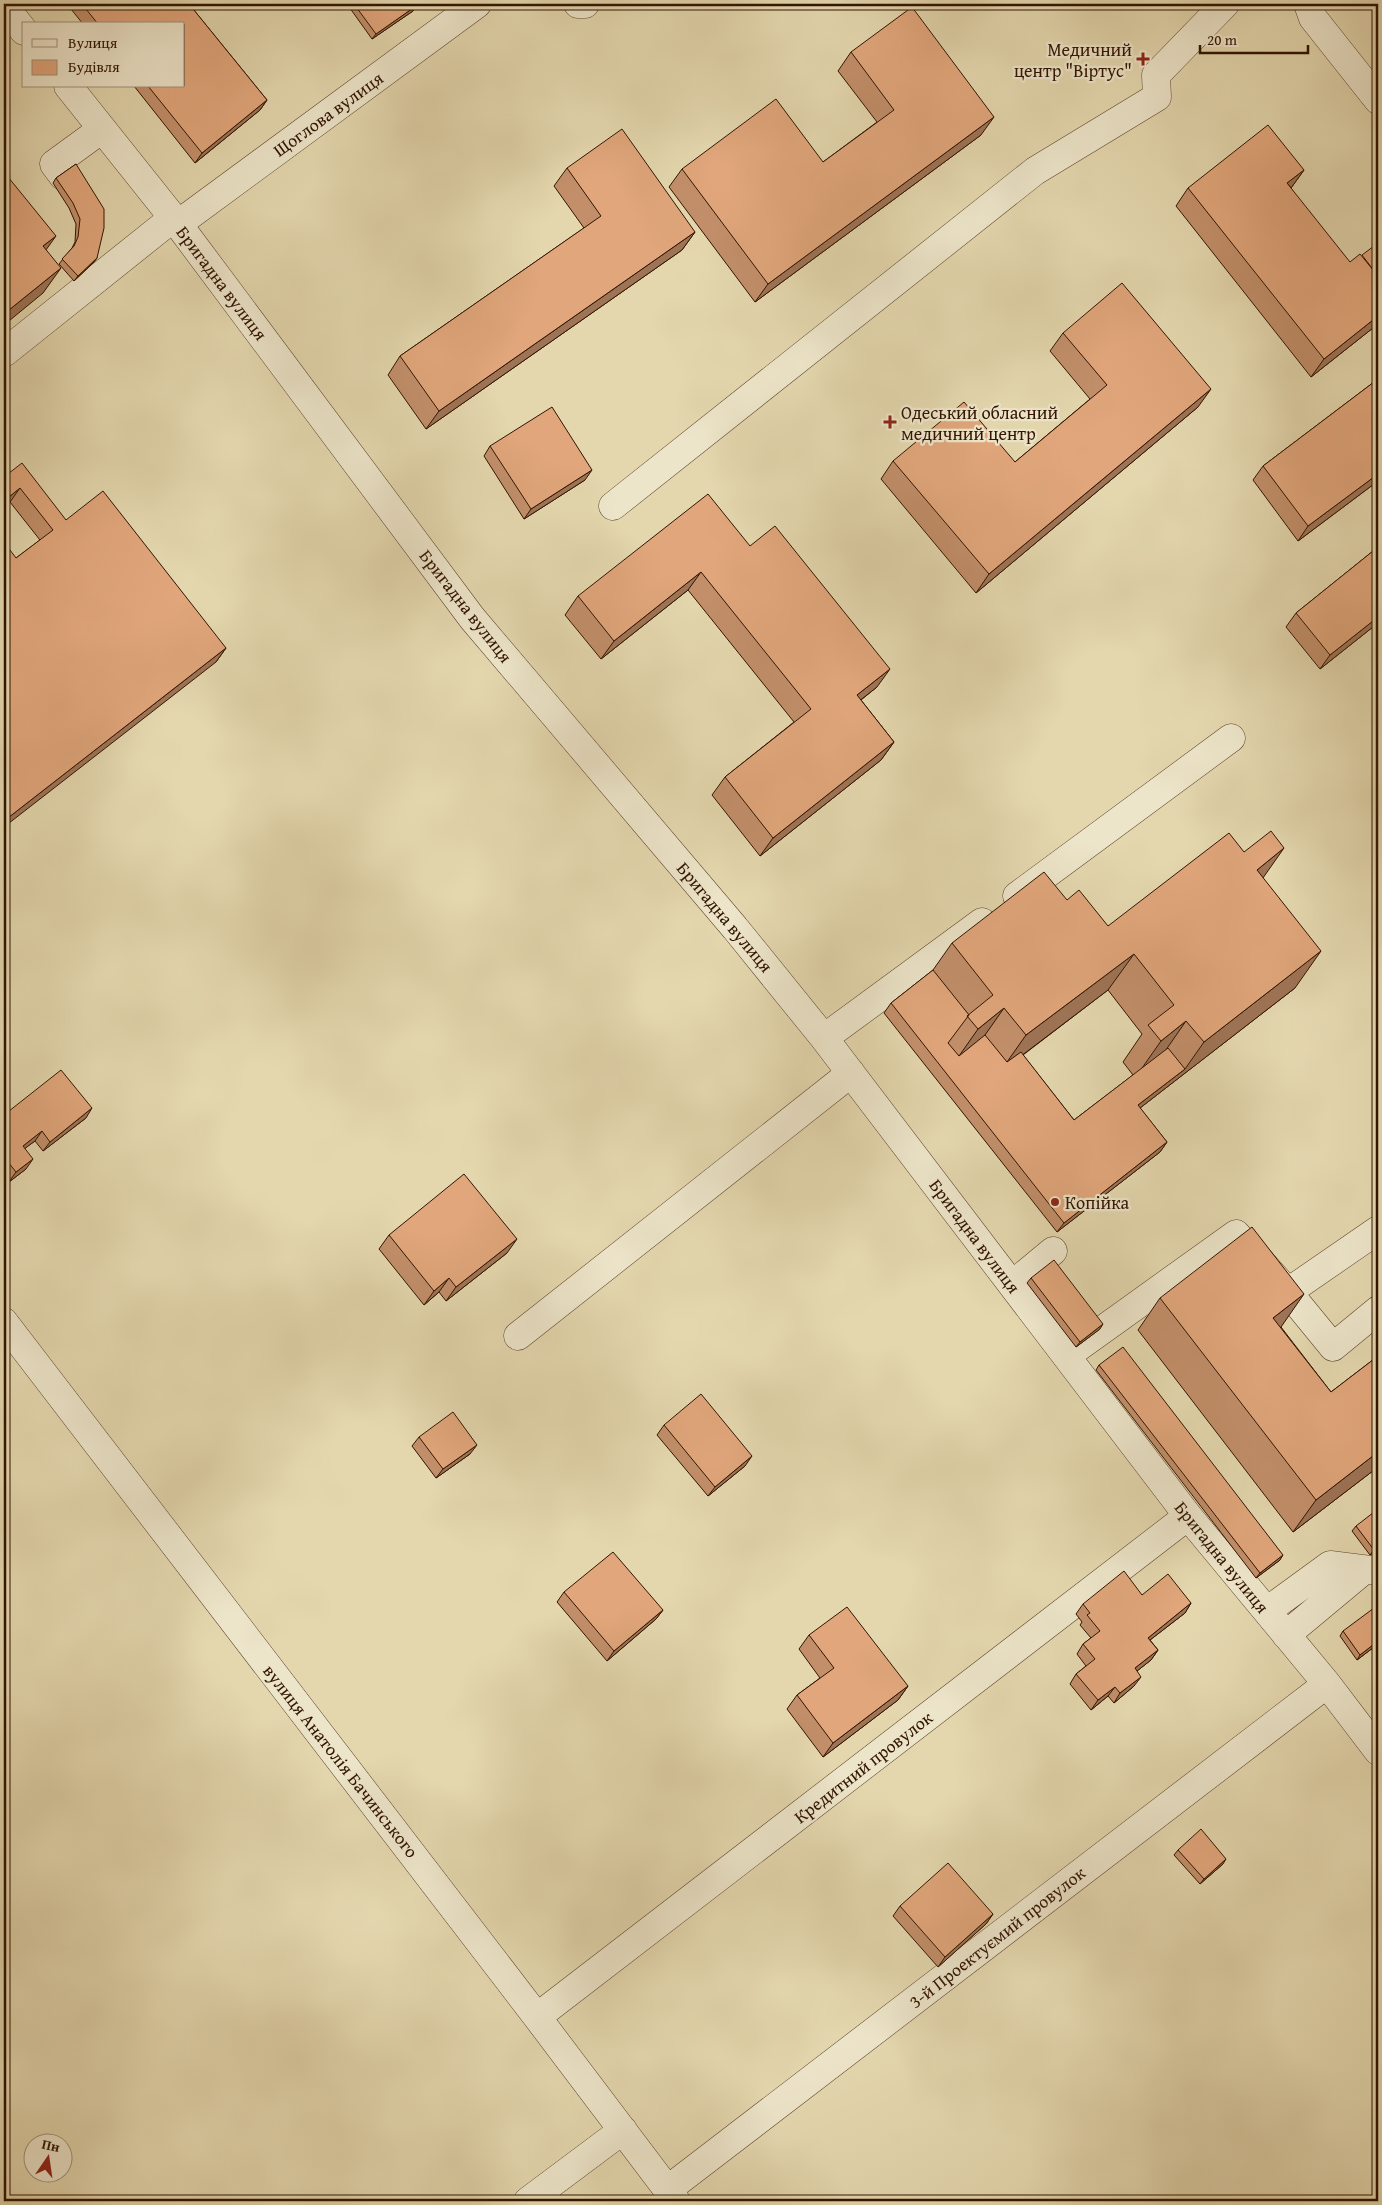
<svg xmlns="http://www.w3.org/2000/svg" width="1382" height="2205" font-family="'Gentium Book Plus',serif">
<rect width="100%" height="100%" fill="#e4d7ae"/>
<filter id="stains"><feTurbulence type="fractalNoise" baseFrequency=".004" numOctaves="4"/><feColorMatrix values="0 0 0 0 .2 0 0 0 0 .09 0 0 0 0 .02 0 0 0 .5 -.17"/></filter>
<radialGradient id="worn" r=".72"><stop offset=".6" stop-color="#630" stop-opacity="0"/><stop offset="1" stop-color="#630" stop-opacity=".3"/></radialGradient>
<g fill="none" stroke-linecap="round" stroke-linejoin="round">
<!-- minor casing -->
<g stroke="#5e452c" stroke-width="29">
<path id="minor" d="M578,4h7
M1308,4l5,14 65,82
M4,6l20,25
M68,86l110,138 294,394 263,310 89,110 364,478 139,168 51,67
M63,176l-9,-12 48,-35
M178,224l299,-220
M4,353l169,-135
M613,506l422,-335 122,-74 -1,-22 69,-71
M1017,896l214,-158
M824,1038l158,-116
M1012,1285l41,-34
M1288,1292l45,55 45,-37
M4,1322l533,695 139,184
M518,1336l333,-263
M1066,1356l170,-122 52,58 90,-62
M1267,1611l63,-46 48,6
M1286,1635l78,-65
M537,2017l651,-501
M667,2190l660,-506
M528,2201l95,-71"/>
</g>
<!-- minor -->
<use href="#minor" stroke="#ede5ca" stroke-width="28"/>
</g>
<!-- wall -->
<path fill="#c28f6a" stroke="#311400" fill-rule="evenodd" d="M67,4h122l78,96 -7,10 -65,53 -61,-77h50v-62h-101z
M347,4h68l1,2 -3,5 -41,28z
M851,52l130,83 -226,167 -86,-115 13,-18 141,-7 54,-40 -39,-51z
M76,164l21,94 -4,5 -19,18 -15,-17 13,-16 3,-6 1,-18 -7,-16 -16,-25 3,-5z
M567,168l128,64 -13,18 -256,179 -38,-54 12,-19 184,-128 -30,-42z
M1304,170l-13,18 87,136 -67,53 -135,-171 12,-18z
M1063,333l135,74 -222,186 -95,-114 12,-18 122,1 75,-63 -40,-48z
M1378,379v102l-80,60 -45,-61 10,-14z
M490,446l95,34 -61,39 -40,-63z
M4,477l62,43 160,128 -10,14 -200,-104 24,-18 -30,-38 -6,6z
M750,546l127,141 -16,13 33,42 -13,18 -121,96 -48,-61 13,-18 69,-55 -106,-132 -87,69 -36,-44 13,-19z
M1378,547v76l-58,46 -34,-42 10,-14z
M1263,878l32,110 -155,120 27,34 -7,10 -103,80 -173,-219 7,-10 42,-33 19,-27 156,-17zM1108,990l34,44 -19,28 10,13 -59,45 -51,-65z
M4,1115l82,3 -43,33 -8,-10 -10,7 1,21 -17,13 -5,-7z
M389,1235l118,18 -61,48 -7,-9 -15,13 -45,-56z
M1031,1278l69,51 -24,18 -49,-64z
M1160,1298l121,29 50,65 47,-36v111l-85,65 -155,-202z
M1099,1365l181,195 -24,18 -160,-208z
M664,1425l81,41 -37,30 -51,-61z
M419,1437l51,17 -34,24 -24,-32z
M1356,1526l22,23 -8,6 -18,-24z
M564,1592l99,18 -7,9 -49,42 -50,-59z
M1142,1595l49,8 -6,10 -35,27 8,10 -7,10 -14,11 -3,15 -20,17 -6,-7 -17,14 -21,-26 6,-10 10,-8 -9,-12 6,-10 8,-6 -11,-13 2,-3 -6,-8 7,-10z
M1343,1631l35,13 -21,16 -17,-24z
M809,1635l99,51 -10,14 -75,57 -36,-48 10,-14 23,-17 -21,-29z
M1178,1850l45,14 -23,20 -26,-29z
M900,1906l93,8 -7,10 -48,43 -45,-51z"/>
<!-- shaded-wall -->
<path fill="#9e7456" stroke="#311400" d="M416,6l-3,5 -41,28 4,-5z
M267,100l-7,10 -65,53 7,-10z
M994,117l-13,18 -226,167 13,-18z
M1304,170l-13,18 -4,-5z
M695,232l-13,18 -256,179 13,-18z
M56,236l-18,25 5,-15z
M97,258l-4,5 -19,18 4,-5z
M61,268l-18,25 -39,32v-11z
M1378,316v8l-67,53 13,-18z
M1211,389l-13,18 -222,186 13,-19z
M592,470l-7,10 -61,39 7,-10z
M1378,474v7l-80,60 10,-15z
M20,488l-10,14 -6,6v-7z
M701,572l-13,18 -87,69 13,-18z
M1378,617v6l-58,46 10,-14z
M226,648l-10,14 -212,165v-6z
M890,669l-13,18 -33,26 13,-18z
M894,742l-13,18 -121,96 13,-18z
M1284,848l-26,37 -1,-15z
M1321,951l-26,37 -164,127 7,-10 47,-36 19,-27z
M1134,954l-26,36 -108,82 26,-37z
M1004,1008l-26,37 -26,21 26,-37z
M1186,1021l-25,36 -26,21 26,-37z
M92,1108l-6,10 -43,33 7,-9z
M42,1131l-7,10 -19,14 7,-9z
M1167,1142l-7,10 -103,80 7,-9z
M33,1159l-7,10 -17,13 7,-10z
M517,1239l-10,14 -61,48 10,-14z
M449,1278l-10,14 -15,13 10,-14z
M1304,1294l-23,33 -30,23 22,-32z
M1103,1324l-3,5 -24,18 4,-5z
M477,1445l-7,9 -34,24 7,-9z
M1378,1452v15l-85,65 23,-32z
M752,1456l-7,10 -37,30 7,-9z
M1378,1547v2l-8,6 4,-5z
M1283,1555l-3,5 -24,18 4,-5z
M1191,1603l-6,10 -44,34 7,-9z
M663,1610l-7,9 -49,42 7,-10z
M1378,1641v3l-21,16 3,-5z
M1158,1650l-7,10 -23,18 7,-10z
M1141,1677l-7,9 -20,17 6,-10z
M908,1686l-10,14 -75,57 10,-14z
M1115,1687l-7,9 -17,14 7,-10z
M1226,1859l-3,5 -23,20 4,-5z
M993,1914l-7,10 -48,43 7,-10z"/>
<!-- building -->
<path fill="#e1a67b" stroke="#311400" d="M82,4h107l78,96 -65,53 -54,-67h36v-62h-86z
M354,4h61l1,2 -40,28z
M912,7l82,110 -226,167 -86,-115 94,-70 47,63 71,-52 -43,-58z
M1268,125l36,45 -17,13 63,79 10,-8 18,22v40l-54,43 -136,-171z
M622,129l73,103 -256,179 -39,-55 201,-140 -34,-48z
M76,164l28,45v19l-7,30 -19,18 -16,-17 12,-13 4,-9 2,-18 -7,-16 -17,-25z
M4,172l52,64 -13,10 18,22 -57,46z
M1378,243v33l-16,-21z
M1122,283l89,106 -222,185 -96,-113 71,-59 51,60 92,-77 -44,-52z
M1378,379v95l-70,52 -45,-60z
M552,407l40,63 -61,39 -41,-63z
M22,463l44,57 37,-29 123,157 -222,173v-279l12,16 37,-28 -33,-42 -16,13v-24z
M708,494l42,52 25,-20 115,143 -33,26 37,47 -121,96 -48,-61 86,-68 -110,-137 -87,69 -36,-45z
M1378,547v70l-48,38 -34,-42z
M1271,831l13,17 -27,22 64,81 -117,91 -18,-21 -25,20 -13,-16 26,-20 -40,-51 -108,81 -22,-27 -26,21 -11,-13 26,-21 -41,-52 92,-71 23,28 12,-10 29,36 121,-93 15,19z
M933,970l36,45 -21,28 11,13 26,-21 22,27 14,-10 53,68 94,-72 17,21 -47,36 29,37 -103,81 -173,-220z
M61,1070l31,38 -42,34 -8,-11 -19,15 10,13 -17,13 -12,-15v-42z
M464,1174l53,65 -61,48 -7,-9 -15,13 -45,-56z
M1252,1227l52,67 -31,24 58,74 47,-36v96l-62,48 -156,-202z
M1054,1260l49,64 -23,18 -49,-64z
M1123,1347l160,208 -23,18 -161,-208z
M701,1394l51,62 -37,31 -51,-62z
M453,1412l24,33 -34,24 -24,-32z
M1378,1509v38l-4,3 -18,-24z
M613,1552l50,58 -49,41 -50,-59z
M1124,1571l18,24 26,-21 23,29 -43,35 10,12 -23,18 6,9 -21,16 -5,-6 -17,13 -22,-26 19,-15 -12,-15 17,-13 -13,-16 3,-2 -7,-9z
M1378,1605v36l-18,14 -17,-24z
M847,1607l61,79 -75,57 -36,-48 37,-27 -25,-33z
M1201,1829l25,30 -22,20 -26,-29z
M948,1863l45,51 -48,43 -45,-51z"/>
<!-- markers -->
<g fill="#8f2418" stroke="#ede5ca" stroke-width="2">
<path d="M1140.5 51.5h5v5h5v5h-5v5h-5v-5h-5v-5h5z"/>
<path d="M887.5 414.5h5v5h5v5h-5v5h-5v-5h-5v-5h5z"/>
<circle cx="1055" cy="1202" r="5"/>
</g>
<g text-anchor="middle" dominant-baseline="central" stroke-width="4.5" stroke-linejoin="round" paint-order="stroke">
<!-- poi labels -->
<g font-size="18" fill="#311400" stroke="#ede5ca" text-anchor="start">
<text x="1132" y="49" text-anchor="end">Медичний<tspan x="1132" dy="21">центр "Віртус"</tspan></text>
<text x="901" y="412">Одеський обласний<tspan x="901" dy="21">медичний центр</tspan></text>
<text x="1065" y="1202">Копійка</text>
</g>
<!-- street labels -->
<g font-size="18" fill="#311400" stroke="#ede5ca">
<text transform="translate(328 114) rotate(-36)">Щоглова вулиця</text>
<text transform="translate(222 283) rotate(53)">Бригадна вулиця</text>
<text transform="translate(466 606) rotate(52)">Бригадна вулиця</text>
<text transform="translate(725 917) rotate(50)">Бригадна вулиця</text>
<text transform="translate(975 1236) rotate(53)">Бригадна вулиця</text>
<text transform="translate(1222 1557) rotate(51)">Бригадна вулиця</text>
<text transform="translate(341 1761) rotate(52)">вулиця Анатолія Бачинського</text>
<text transform="translate(863 1767) rotate(-38)">Кредитний провулок</text>
<text transform="translate(997 1937) rotate(-38)">3-й Проектуємий провулок</text>
</g>
</g>
<!-- margin -->
<rect width="1382" height="2205" fill="none" stroke="#e4d7ae" stroke-width="20"/>
<rect x="5" y="5" width="1372" height="2195" fill="none" stroke="#311400" stroke-width="2.5"/>
<rect x="10" y="10" width="1362" height="2185" fill="none" stroke="#311400"/>
<!-- legend -->
<rect x="22" y="22" width="162" height="65" fill="#ede5ca" stroke="#a29179"/>
<rect x="32" y="39" width="25" height="8" fill="#ede5ca" stroke="#a29179"/>
<text x="68" y="48" font-size="15" fill="#311400">Вулиця</text>
<rect x="32" y="60" width="25" height="15" fill="#e1a67b" stroke="#a29179"/>
<text x="68" y="72" font-size="15" fill="#311400">Будівля</text>
<!-- north arrow -->
<g transform="translate(48 2158) rotate(13)"><circle r="24" fill="#ede5ca" stroke="#a29179"/>
<path d="M0-4L9 19L0 12L-9 19Z" fill="#8f2418"/>
<text y="-8" font-size="14" font-weight="bold" text-anchor="middle" fill="#311400">Пн</text>
</g>
<!-- scale -->
<path d="M1200 45v8h108v-8" fill="none" stroke="#311400" stroke-width="2.5"/>
<text x="1207" y="45" font-size="15" fill="#311400" stroke="#ede5ca" stroke-width="4" paint-order="stroke">20 m</text>
<rect width="100%" height="100%" filter="url(#stains)"/>
<rect width="100%" height="100%" fill="url(#worn)"/>
</svg>
